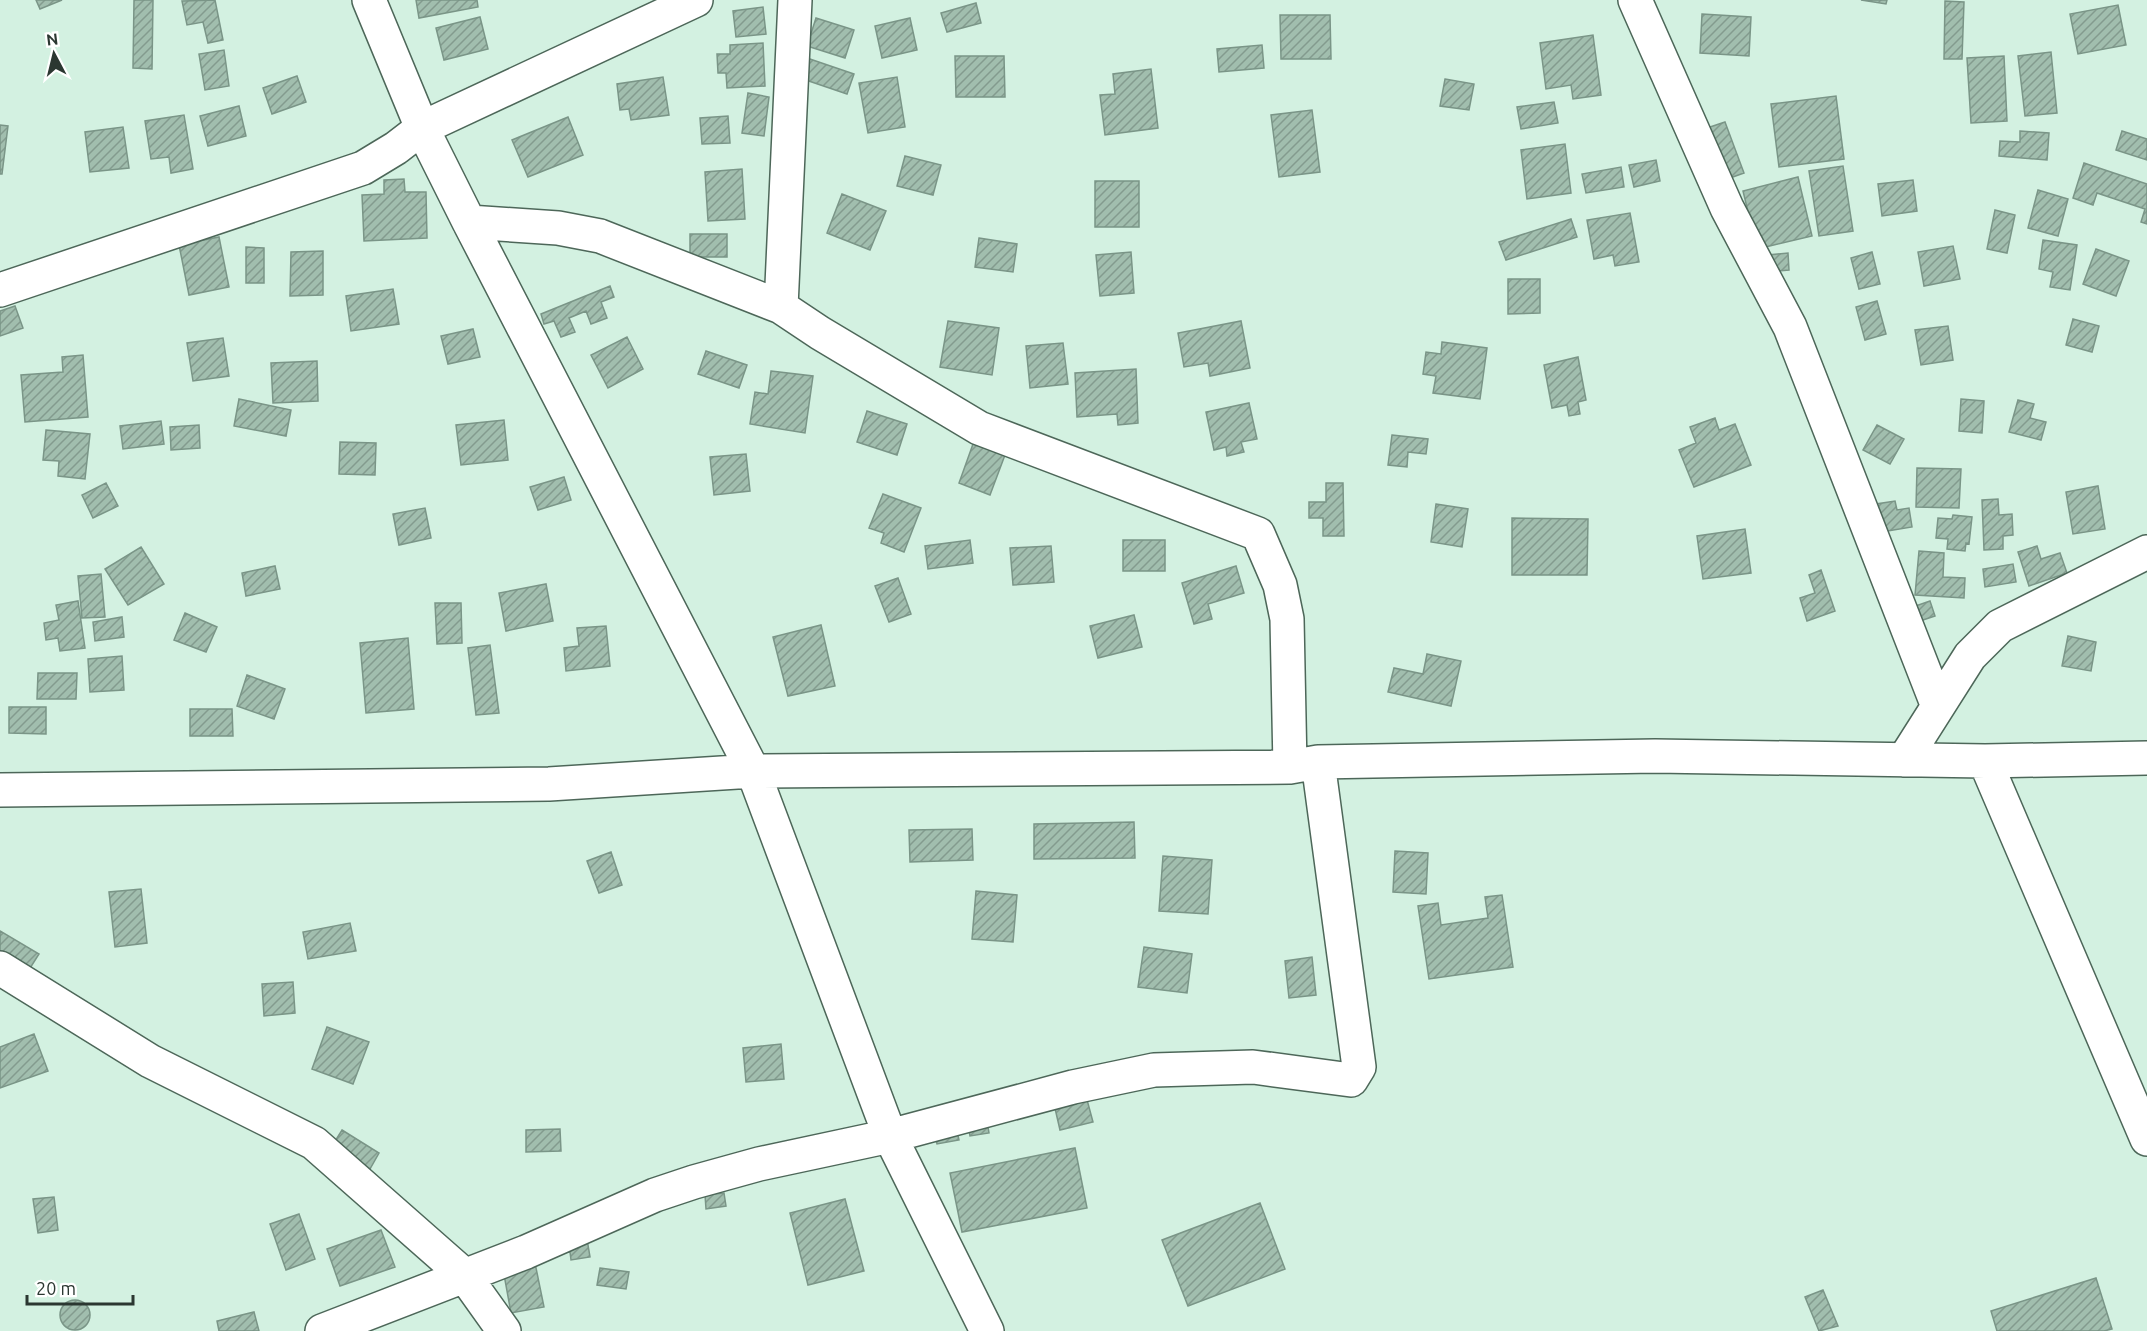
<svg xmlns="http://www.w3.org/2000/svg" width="2147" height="1331" font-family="Ubuntu,sans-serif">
<defs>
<pattern id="building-hatch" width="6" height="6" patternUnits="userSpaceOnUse" patternTransform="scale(1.5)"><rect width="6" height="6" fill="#a1beae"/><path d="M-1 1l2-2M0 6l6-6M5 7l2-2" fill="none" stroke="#839b8e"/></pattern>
</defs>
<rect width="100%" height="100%" fill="#d3f1e1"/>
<!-- building -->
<path fill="url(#building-hatch)" stroke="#7a9587" stroke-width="1.5" d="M36,0h26l-22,9z
M134,0h19l-1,69 -19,-1z
M215,0l8,40 -15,3 -5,-21 -16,3 -5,-24z
M416,0h61l1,7 -59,11z
M1861,0h26l-1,4z
M1945,1l19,1 -2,57h-18z
M976,3l5,20 -34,9 -6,-19z
M2118,5l8,40 -48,9 -8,-40z
M763,7l3,27 -30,3 -3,-26z
M1702,14l49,3 -2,39 -49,-3z
M1280,15h50l1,44h-50z
M480,17l8,32 -44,11 -8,-32z
M816,18l38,12 -9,28 -38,-12z
M910,18l7,32 -35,8 -7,-32z
M1593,35l8,60 -28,4 -2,-14 -25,4 -6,-46z
M763,43l2,43 -38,2 -1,-15h-8l-1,-19h13v-9z
M1262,45l2,23 -45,4 -2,-23z
M224,50l5,36 -24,4 -6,-36z
M2051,52l6,61 -32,3 -7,-60z
M955,56h49l1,41h-49z
M2004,56l3,65 -36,2 -4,-65z
M804,57l50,17 -7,20 -50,-17z
M1151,69l7,59 -53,7 -5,-40 15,-1 -2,-20z
M297,76l9,26 -34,12 -9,-26z
M663,77l6,38 -38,5 -2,-11 -9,1 -3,-26z
M897,77l8,50 -37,6 -9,-50z
M1445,79l29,5 -5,26 -29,-4z
M748,93l21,4 -5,39 -22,-3z
M1836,96l8,63 -65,8 -8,-63z
M1554,102l4,21 -37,6 -4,-22z
M239,106l7,30 -38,10 -8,-30z
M1312,110l8,62 -41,5 -8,-62z
M184,115l9,54 -22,4 -2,-16 -18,2 -6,-38z
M728,116l2,27 -28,1 -2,-26z
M568,117l15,38 -55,22 -16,-37z
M1725,122l19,51 -28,10 -18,-52z
M0,125l8,1 -6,48h-2z
M123,127l6,41 -39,4 -5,-40z
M2020,131l29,2 -2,27 -48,-4 1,-15 20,1z
M2122,131l25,8v21l-31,-10z
M1565,144l6,49 -44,6 -6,-49z
M905,156l36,9 -8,30 -36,-9z
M1656,160l4,21 -26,6 -5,-22z
M2084,163l63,21v40l-6,-2 4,-13 -48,-16 -4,12 -20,-7z
M1843,166l10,65 -34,5 -10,-65z
M1621,167l3,20 -38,6 -4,-19z
M742,169l3,50 -37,2 -3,-49z
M1798,177l14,59 -55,13 -14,-58z
M404,179l1,13h21l1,46 -63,3 -2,-46 22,-1v-14z
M1913,180l4,31 -35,5 -4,-32z
M1095,181h44v46h-44z
M2038,190l30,9 -10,37 -30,-8z
M842,194l44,17 -16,39 -43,-17z
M1995,210l20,5 -8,38 -20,-4z
M1630,213l9,49 -24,4 -2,-11 -19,4 -7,-39z
M1571,219l6,18 -71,23 -7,-18z
M690,234h37v23h-37z
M219,237l10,50 -40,8 -10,-50z
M979,238l38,6 -4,28 -38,-5z
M2043,240l34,5 -7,45 -20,-3 3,-15 -14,-3z
M1953,246l7,33 -36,7 -6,-34z
M246,247l18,1v35h-18z
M2096,249l33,12 -13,35 -33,-12z
M323,251v44l-33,1 1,-44z
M1131,252l3,41 -34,3 -4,-41z
M1872,252l8,32 -21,5 -8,-31z
M1788,253l1,17 -20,2 -1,-17z
M1508,279h32v34l-32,1z
M610,286l4,11 -13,5 6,16 -16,6 -5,-13 -17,7 6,14 -14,5 -7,-16 -10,3 -3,-10z
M393,289l6,35 -48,7 -5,-35z
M1877,301l9,33 -21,6 -9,-33z
M15,306l8,22 -23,8v-25z
M2073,319l26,7 -7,26 -26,-7z
M948,321l51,7 -7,47 -52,-8z
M1241,321l9,47 -40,8 -2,-13 -24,4 -6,-34z
M1948,326l5,34 -32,5 -6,-35z
M473,329l7,28 -32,7 -7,-28z
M627,337l16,32 -35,19 -17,-33z
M223,338l6,38 -36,5 -6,-38z
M1442,342l45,6 -7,51 -47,-6 3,-17 -13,-2 3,-22 15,2z
M1063,343l5,41 -38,4 -4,-42z
M706,351l41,14 -8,23 -41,-14z
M83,355l5,62 -63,5 -4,-47 42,-3 -1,-15z
M1578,357l8,43 -8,2 2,12 -11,2 -2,-11 -15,3 -8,-43z
M317,361l1,40 -45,2 -2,-40z
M1136,369l2,54 -20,2 -1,-11 -40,3 -2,-44z
M771,371l42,5 -8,57 -55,-9 5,-32 13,2z
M239,399l52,11 -5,26 -52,-10z
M1961,399l23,2 -2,32 -23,-2z
M2018,400l16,4 -4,14 16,4 -5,18 -32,-8z
M1249,403l8,36 -16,3 3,10 -17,4 -1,-9 -12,3 -8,-38z
M867,411l40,13 -10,31 -40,-13z
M1715,418l4,12 16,-6 16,41 -57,22 -15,-37 17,-7 -6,-16z
M504,420l4,40 -47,5 -5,-40z
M161,421l3,23 -41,5 -3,-23z
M199,425l1,23 -29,2 -1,-23z
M1877,425l27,14 -14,25 -27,-14z
M46,430l44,4 -5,45 -27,-3 1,-15 -16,-1z
M1392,435l36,4 -2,15 -18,-2 -1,15 -19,-2z
M340,442l36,1 -1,32 -36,-1z
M973,444l32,11 -15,40 -31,-12z
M746,454l4,37 -36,4 -4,-38z
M1917,468l44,1 -2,39 -43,-1z
M564,477l7,23 -33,10 -8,-23z
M106,483l12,23 -25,12 -11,-23z
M1326,483h17l1,53h-21v-18h-14v-16h17z
M2098,486l7,43 -32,5 -7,-42z
M883,494l38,14 -17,44 -23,-9 3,-10 -15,-5z
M1998,499l1,16 13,-1 1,21 -10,1v13l-19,1 -2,-50z
M1895,501l2,9 12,-2 3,19 -37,6 1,-29z
M1436,504l32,5 -6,38 -31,-5z
M425,508l6,30 -32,7 -6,-31z
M1953,515l19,2 -3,27 -3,-1 -1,8 -18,-2 1,-10 -12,-1 2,-20 14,1z
M1512,518l76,1 -1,56h-75z
M1745,529l6,44 -48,6 -6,-43z
M970,540l3,23 -45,6 -3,-23z
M1123,540h42v31h-42z
M1051,546l3,36 -41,3 -3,-37z
M2037,546l4,13 19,-6 7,20 -38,13 -11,-34z
M141,547l23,37 -36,21 -23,-36z
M1919,551l25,2 -1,24 22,1 -1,20 -49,-3z
M2013,564l3,18 -31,5 -2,-18z
M275,566l5,23 -34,7 -4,-23z
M1236,566l8,27 -36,11 4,15 -18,5 -12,-41z
M1821,570l14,41 -28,10 -7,-23 15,-5 -6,-18z
M101,574l4,43 -23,1 -4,-42z
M898,578l13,36 -22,8 -14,-36z
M546,584l7,37 -47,10 -7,-38z
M78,601l7,47 -25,3 -2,-13 -12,2 -2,-17 15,-3 -3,-15z
M1930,601l5,15 -24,8 -4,-15z
M435,603h26l1,40 -25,1z
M185,613l32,14 -11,25 -32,-12z
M1134,615l8,32 -44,11 -8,-32z
M122,617l2,20 -29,4 -2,-19z
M821,625l14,61 -47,10 -15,-59z
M606,626l4,40 -44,5 -2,-23 15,-2 -2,-18z
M2068,636l28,6 -5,29 -29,-5z
M408,638l6,71 -48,4 -6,-70z
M490,645l9,68 -23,2 -8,-67z
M1427,654l34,7 -10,45 -63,-14 6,-24 29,6z
M122,656l2,34 -34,2 -2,-33z
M38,673h39l-1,26h-39z
M247,675l38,14 -11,30 -37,-13z
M9,707h37v27l-37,-1z
M190,709h42l1,27h-43z
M1134,822l1,36 -101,1v-35z
M972,829l1,31 -63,2 -1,-32z
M1395,851l33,2 -2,41 -33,-2z
M611,852l11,33 -23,8 -12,-32z
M1163,856l49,4 -4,54 -49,-3z
M141,889l6,54 -32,4 -6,-55z
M976,891l41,4 -4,47 -41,-3z
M1502,895l11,72 -84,12 -11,-73 20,-3 3,22 47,-7 -3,-21z
M350,923l6,28 -48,8 -5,-27z
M0,931l39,23 -12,19 -27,-17z
M1144,947l48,7 -5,39 -49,-6z
M1312,957l4,38 -27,3 -4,-37z
M293,982l2,31 -31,3 -2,-32z
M327,1027l42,15 -16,42 -41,-15z
M34,1034l14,37 -48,17v-41z
M781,1044l3,35 -38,3 -3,-34z
M1086,1096l7,26 -33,8 -6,-26z
M987,1121l2,12 -19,3 -2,-12z
M956,1127l3,13 -22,4 -3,-13z
M560,1129l1,22 -35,1v-22z
M342,1130l37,23 -9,16 -38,-23z
M1075,1148l12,60 -125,24 -12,-59z
M724,1193l2,13 -20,3 -1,-14z
M54,1197l4,33 -20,3 -5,-34z
M845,1199l19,72 -56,14 -18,-72z
M1260,1203l25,66 -97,37 -26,-66z
M299,1214l16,45 -29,11 -16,-46z
M381,1230l14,37 -55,19 -13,-37z
M587,1239l3,18 -19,3 -1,-8 -10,1z
M535,1263l9,44 -33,6 -8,-44z
M600,1268l29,4 -3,17 -29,-4z
M2096,1278l16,51 -8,2h-107l-6,-20z
M1823,1290l15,36 -19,5 -14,-34z
M60 1315a15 15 0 1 1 30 0a15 15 0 1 1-30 0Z
M254,1312l5,19h-40l-2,-10z"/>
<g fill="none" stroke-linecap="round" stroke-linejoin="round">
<!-- minor casing -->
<g stroke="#4d6759" stroke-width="36">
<path id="minor" d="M369,0l53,128 47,94 284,549 137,365 97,195
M795,0l-14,307 39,26 159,95 279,106 22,51 7,34 3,148
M1635,0l92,208 63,119 147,377
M469,222l89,6 42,8 181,71
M0,290l363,-122 33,-20 26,-20 274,-128
M1904,760l66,-104 30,-30 147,-74
M1985,761l162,378
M0,790l549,-6 204,-13 537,-4 28,-5 337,-6 330,5 162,-3
M0,968l150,93 164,82 150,132 40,56
M322,1331l204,-79 129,-57 39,-13 65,-18 131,-28 183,-49 81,-17 99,-3 98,13 8,-13 -41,-305"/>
</g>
<!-- minor -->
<use href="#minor" stroke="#fff" stroke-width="33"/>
</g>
<!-- north arrow -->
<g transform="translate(54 54) rotate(353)" stroke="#ffffff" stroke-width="4.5" paint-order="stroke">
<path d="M0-4.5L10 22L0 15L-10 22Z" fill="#2b3731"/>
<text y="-9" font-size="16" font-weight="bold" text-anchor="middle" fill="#2b3731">N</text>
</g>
<!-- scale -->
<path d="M27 1295v9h106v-9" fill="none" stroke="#2b3731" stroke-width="3"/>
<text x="36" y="1295" font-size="18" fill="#2b3731" stroke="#ffffff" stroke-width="4.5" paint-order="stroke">20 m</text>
</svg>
